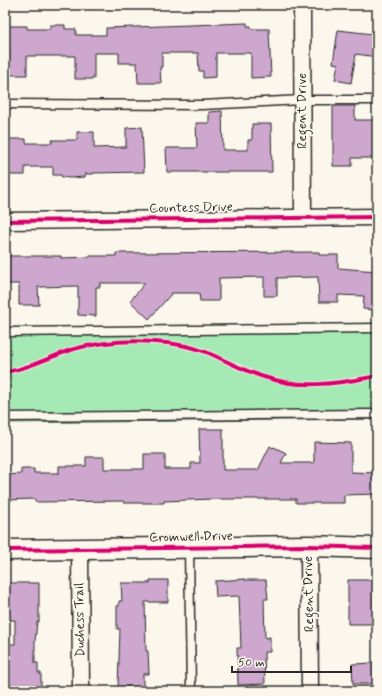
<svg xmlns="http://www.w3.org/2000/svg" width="382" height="696" font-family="Mynerve,sans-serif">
<rect width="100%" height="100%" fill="#fbf7ec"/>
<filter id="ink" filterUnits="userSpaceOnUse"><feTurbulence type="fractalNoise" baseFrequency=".025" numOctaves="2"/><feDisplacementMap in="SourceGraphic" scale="8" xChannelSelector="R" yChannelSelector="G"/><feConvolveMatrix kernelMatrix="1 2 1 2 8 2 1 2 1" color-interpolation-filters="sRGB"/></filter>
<g filter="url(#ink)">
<!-- green -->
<path fill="#a5eab5" stroke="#688a70" d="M377,330v89l-372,4v-89z"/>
<!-- building -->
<path fill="#cea7ce" stroke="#2b2b2b" d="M247,23v3h4v3h18l2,48 -20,1v-25h-35v24l-13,1v-7h-4l-1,-18h-36v14h-2l1,16h-23l-1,-20h-18v-10h-25v26h-19v-23h-48v19h-18v-23h-4v-26h22v3h23v-4h15v4h11v6h30v-7z
M338,30l35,4v3h4v20l-21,-3 -5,29 -16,-3 3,-16 -5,-1z
M333,106h22v14h22v38h-25v8h-19z
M222,111l1,39h25v-10h4v-16h19l1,48h-105l-1,-24h31l-1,-25h13v-11z
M142,127l2,45 -51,1v1h-8v3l-15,1 -8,-1 -1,-2h-8v-8h-28v8h-20v-36h21v4h26v-3h25v-8h17v16l32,-1v-19z
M319,252v3h19v13l39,3v39l-14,-1 1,-13 -26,-1v7h-19l-1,-25 -41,1v18h-13v-19l-45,1v23h-19l-1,-8h-27l-23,26 -19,-18 15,-18h-45v4h-4v29l-18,-1v-29l-40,1 1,18h-20v-21h-14v-28h56v2l29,-1v-1h26v-3z
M199,429h24v41h35l12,-24 3,2 1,-1 12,6 -5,10h33v-21l37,1v29l26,1v21l-33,1v8h-48v-4h-84l-48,2v2h-40l-1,-2 -88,1v-3l-30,1v-25l16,-1v-5h13v4h25v-7h27v-9h18v12h40v-15h21v15h26v-6h9z
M245,579v1h21l2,19h-4l1,39 5,-1v15h-6l1,32 -27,1 -1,-37h4l-2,-52 -23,1 -1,-16z
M150,580h18v22h-23l1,49h2l1,23h-6v13h-25l2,-58h-3v-23h2v-5h3l-1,-18h29z
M348,580h29v44h-29z
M5,583h34v39h-2l-2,19v22h3v10h3v16h-33v-33l-3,1v-13h10v-24h-10z
M377,663v21h-24l-1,-20z"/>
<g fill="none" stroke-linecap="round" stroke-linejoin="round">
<!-- service casing -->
<g stroke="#2b2b2b" stroke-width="11">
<path id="service" d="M5,104l197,1 100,-5h75
M5,332l372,-4
M5,417l372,-3
M189,548l2,143"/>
</g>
<!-- minor casing -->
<g stroke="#2b2b2b" stroke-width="19">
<path id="minor" d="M302,5l1,212
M5,221l372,-4
M309,546l1,145
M80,549l1,142"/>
</g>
<!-- tertiary casing -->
<g stroke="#2b2b2b" stroke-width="23">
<path id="tertiary" d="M5,550l304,-4 68,2"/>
</g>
<!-- service -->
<use href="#service" stroke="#fbf7ec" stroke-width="8"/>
<!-- minor -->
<use href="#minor" stroke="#fbf7ec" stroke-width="16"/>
<!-- tertiary -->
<use href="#tertiary" stroke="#fbf7ec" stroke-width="20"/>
<!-- cycleway casing -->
<g stroke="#fbf7ec" stroke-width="6">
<path id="cycleway" d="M5,221l372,-4
M5,372c24,-3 46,-16 69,-23 26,-7 54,-9 81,-7 16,1 36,4 51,10 19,8 38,19 58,25 36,12 72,7 108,0l5,-2
M5,550l304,-4 68,2"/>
</g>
<!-- cycleway -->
<use href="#cycleway" stroke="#d6006c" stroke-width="4"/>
</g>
</g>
<g text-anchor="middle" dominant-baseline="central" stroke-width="3.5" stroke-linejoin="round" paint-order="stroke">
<!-- street labels -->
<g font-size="13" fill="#2b2b2b" stroke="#fbf7ec">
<text transform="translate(302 111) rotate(-90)">Regent Drive</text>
<text transform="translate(191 208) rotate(-1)">Countess Drive</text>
<text transform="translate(191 537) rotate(-1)">Cromwell Drive</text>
<text transform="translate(309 594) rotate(-91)">Regent Drive</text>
<text transform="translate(80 620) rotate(-91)">Duchess Trail</text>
</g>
</g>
<!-- margin -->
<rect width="382" height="696" fill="none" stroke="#fbf7ec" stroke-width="20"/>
<rect x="10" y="10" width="362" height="676" fill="none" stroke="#2b2b2b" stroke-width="1.5" filter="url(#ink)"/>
<!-- scale -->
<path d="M232 666v6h119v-6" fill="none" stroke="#2b2b2b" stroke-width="2"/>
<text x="238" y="666" font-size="12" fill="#2b2b2b" stroke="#fbf7ec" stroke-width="3" paint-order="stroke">50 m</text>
</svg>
